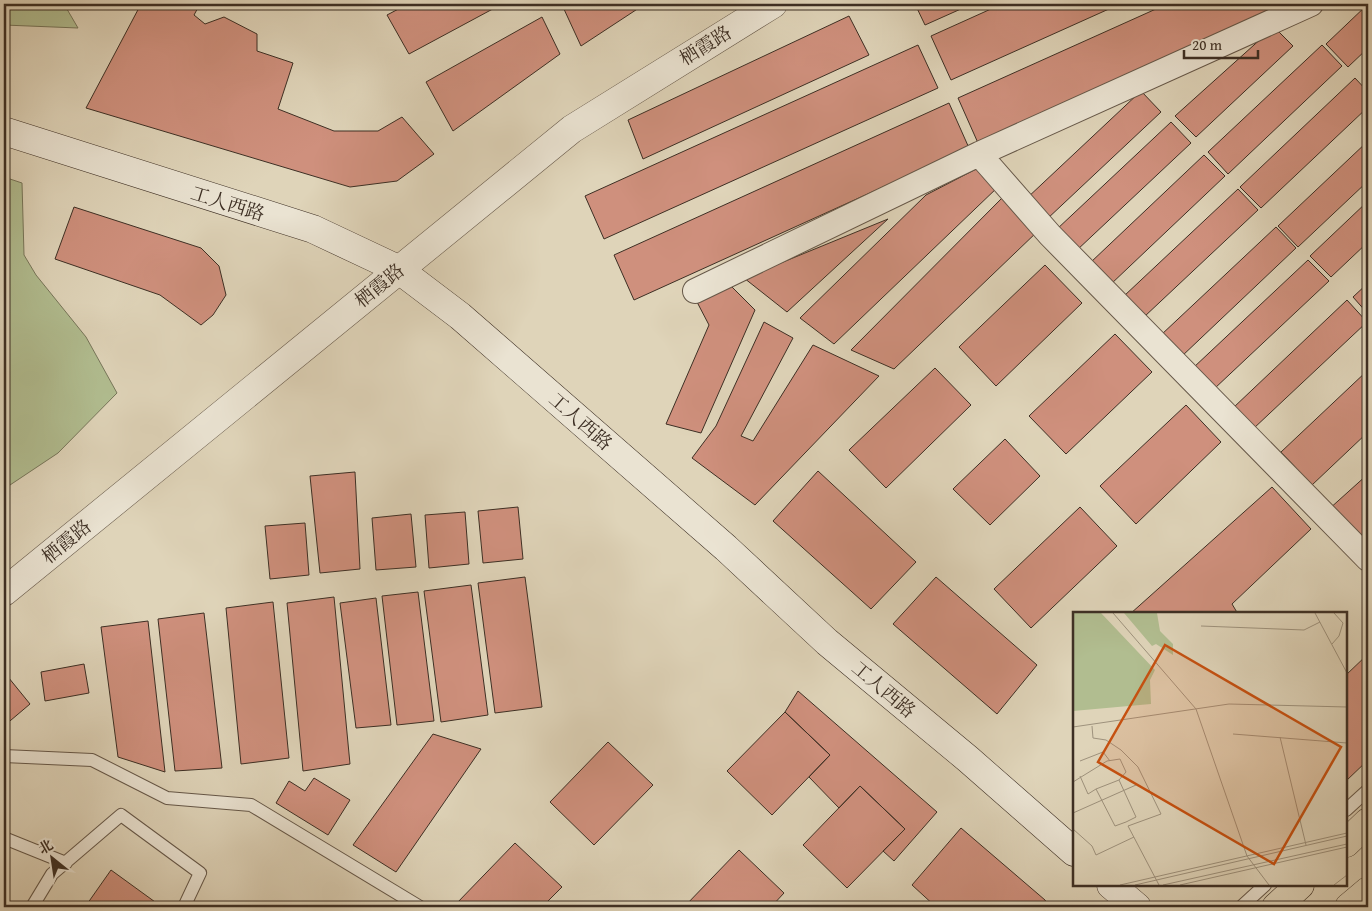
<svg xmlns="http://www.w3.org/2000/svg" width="1372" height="911" font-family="'Gentium Book Plus','Noto Serif SC',serif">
<rect width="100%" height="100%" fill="#dfd4b9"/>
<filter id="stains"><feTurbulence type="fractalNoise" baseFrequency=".004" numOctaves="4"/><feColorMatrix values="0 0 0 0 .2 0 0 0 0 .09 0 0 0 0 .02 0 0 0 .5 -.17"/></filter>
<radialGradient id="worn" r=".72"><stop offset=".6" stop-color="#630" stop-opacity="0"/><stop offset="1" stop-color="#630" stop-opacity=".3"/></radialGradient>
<!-- green -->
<path fill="#b1bd90" stroke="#77765a" d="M4,4h60l14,24 -74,-3z
M4,177l18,6 2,72 12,20 50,62 31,56 -59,60 -54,36z"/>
<!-- building -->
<path fill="#cf907d" stroke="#3d2f24" d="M141,4h59l-6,11 11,9 19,-7 33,17v17l36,12 -15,46 56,22h44l24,-14 32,37 -37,27 -47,6 -264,-79z
M408,4h94l-93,50 -22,-39z
M569,4h76l-64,42 -18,-39z
M915,4h57l-47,21z
M1002,4h118l-169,76 -20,-44z
M1167,4h117l-306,139 -20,-45z
M1368,4v44l-20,19 -22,-23z
M849,16l20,39 -226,104 -15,-39z
M542,17l18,37 -107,77 -27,-49z
M1274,27l19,19 -97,91 -21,-21z
M918,45l20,43 -334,151 -19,-43z
M1322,45l20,21 -114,108 -20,-22z
M1355,78l13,14v15l-107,101 -21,-21z
M1141,91l20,21 -115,108 -20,-21z
M949,103l20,45 -335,152 -20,-45z
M1171,122l20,21 -115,108 -20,-21z
M1368,141v40l-70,66 -20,-21z
M1204,155l21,21 -115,109 -20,-22z
M978,168l21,18 -165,158 -34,-26 126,-123z
M1238,189l20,21 -114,107 -20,-21z
M1005,195l34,35 -145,139 -43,-19z
M1368,201v41l-37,35 -21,-21z
M74,207l127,41 18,18 7,29 -13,20 -12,10 -41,-30 -105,-36z
M888,219l-101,93 -43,-34z
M1276,227l20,21 -115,109 -20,-22z
M1308,260l21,21 -115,108 -21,-21z
M1045,265l37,38 -86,83 -37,-39z
M1368,283v31l-15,-17z
M731,286l24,24 -54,123 -35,-9 43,-99 -12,-23z
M1347,300l20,22 -114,107 -20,-21z
M764,322l29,16 -52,98 12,5 60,-96 66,31 -124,129 -63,-47 24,-32z
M1115,334l37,38 -86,82 -37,-38z
M935,368l36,37 -85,83 -37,-38z
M1368,370v62l-56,53 -31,-33z
M1186,405l35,37 -85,82 -36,-38z
M1005,439l35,37 -50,49 -37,-36z
M818,471l98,91 -45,47 -98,-88z
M355,472l5,97 -40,4 -10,-97z
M1368,474v80l-40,-44z
M1272,487l39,42 -79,75 6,10h-108z
M518,507l5,52 -40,4 -5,-52z
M1080,507l37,39 -86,82 -37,-39z
M465,512l4,52 -40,4 -4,-53z
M411,514l5,53 -40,3 -4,-52z
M305,523l4,52 -39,4 -5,-53z
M525,577l17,130 -47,6 -17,-130z
M936,577l101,88 -40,49 -104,-90z
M471,585l17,130 -47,7 -17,-131z
M418,592l16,129 -37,4 -15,-129z
M334,597l16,167 -47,7 -16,-168z
M376,598l15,127 -35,3 -16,-125z
M273,602l16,156 -48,6 -15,-156z
M204,613l18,155 -47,3 -17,-152z
M148,621l17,151 -47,-15 -17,-130z
M1368,654v106l-22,21v-106z
M84,664l5,29 -44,8 -4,-29z
M4,672l26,32 -26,22z
M798,691l139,121 -43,49 -11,-10 22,-22 -45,-43 -21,22 -30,-31 21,-22 -45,-43z
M785,712l45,43 -58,60 -45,-44z
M433,734l48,15 -85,123 -43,-27z
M608,742l45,43 -59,60 -44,-43z
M314,778l36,22 -22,35 -52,-32 13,-22 16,10z
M860,786l45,43 -58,59 -44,-43z
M961,828l84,72 4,7h-113l-24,-22z
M515,843l47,44 -20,20h-83l-3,-3z
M739,850l45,43 -13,14h-87z
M111,870l51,37h-77z
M877,901l6,6h-12z"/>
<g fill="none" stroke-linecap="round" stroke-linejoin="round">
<!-- service casing -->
<g stroke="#665849" stroke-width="14">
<path id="service" d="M4,756l88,4 75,38 84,7 169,102
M1346,810l22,-20
M4,838l62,25
M32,907l20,-33 69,-59 79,58 -16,34
M1241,907l24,-22"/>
</g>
<!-- minor casing -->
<g stroke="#665849" stroke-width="26">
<path id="minor" d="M979,154l71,81 318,324
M695,291l284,-137 332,-150"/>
</g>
<!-- tertiary casing -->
<g stroke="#665849" stroke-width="29">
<path id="tertiary" d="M4,592l568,-463 201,-125"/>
</g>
<!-- secondary casing -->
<g stroke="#3d2f24" stroke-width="29">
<path id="secondary" d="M4,131l309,98 85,40 62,47 266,232 101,94 141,117 106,93
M1111,885l26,22"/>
</g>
<!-- primary casing -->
<g stroke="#3d2f24" stroke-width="29">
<path id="primary" d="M1346,843l22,-21
M1276,907l24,-22
M1349,907l19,-16"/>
</g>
<!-- service -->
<use href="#service" stroke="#eae3d2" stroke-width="12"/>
<!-- minor -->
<use href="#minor" stroke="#eae3d2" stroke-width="24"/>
<!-- tertiary -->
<use href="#tertiary" stroke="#eae3d2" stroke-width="28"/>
<!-- secondary -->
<use href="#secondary" stroke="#eae3d2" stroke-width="28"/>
<!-- primary -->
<use href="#primary" stroke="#dfd4b9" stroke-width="28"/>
</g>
<g text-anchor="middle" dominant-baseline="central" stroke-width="5" stroke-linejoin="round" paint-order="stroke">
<!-- street labels -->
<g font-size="19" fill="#3d2f24" stroke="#eae3d2">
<text transform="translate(705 45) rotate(-32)">栖霞路</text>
<text transform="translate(228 203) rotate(17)">工人西路</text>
<text transform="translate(379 285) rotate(-39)">栖霞路</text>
<text transform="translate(581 421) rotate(41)">工人西路</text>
<text transform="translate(66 541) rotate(-39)">栖霞路</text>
<text transform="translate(884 689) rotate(40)">工人西路</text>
</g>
</g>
<!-- overview -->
<g transform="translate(1073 612)">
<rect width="274" height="274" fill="#dfd4b9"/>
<path d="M0,1h28l54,57 -5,10 1,24 -78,7zM51,1h33l3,18 13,13v11l-17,-11 -4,2z" fill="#b1bd90"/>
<path fill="none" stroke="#9e927d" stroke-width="1" d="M40,1l83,96 51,147 22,29M242,1l32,60M128,14l103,4 16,-8M259,32l7,-8 4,-13 -9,-10M19,114l1,12 13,2 15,10 17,17 23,47 -33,12M0,115l156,-23 118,3M160,122l114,9M207,125l26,108M7,149l23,-9 7,9M7,164l8,18 8,-5M46,168l17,37 -10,5M0,170l34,-21 13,-2 6,13 -7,8 -23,9 19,37 11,-4M0,201l63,-28M55,214l31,59M0,217l19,17 4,9 38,-18M47,273l227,-52M62,273l212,-49M90,273l184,-41M107,273l167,-38M261,273l13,-10"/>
<path fill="#c65111" fill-opacity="0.15" stroke="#c65111" stroke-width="2.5" d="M92,33l176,102 -67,117 -176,-102z"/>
<rect width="274" height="274" fill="none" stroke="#3d2f24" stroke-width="2.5"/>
</g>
<!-- margin -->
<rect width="1372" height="911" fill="none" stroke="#dfd4b9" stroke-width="20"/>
<rect x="5" y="5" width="1362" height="901" fill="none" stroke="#3d2f24" stroke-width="2.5"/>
<rect x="10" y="10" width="1352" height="891" fill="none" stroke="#3d2f24"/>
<!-- north arrow -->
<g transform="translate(52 858) rotate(330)" stroke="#eae3d2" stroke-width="4" paint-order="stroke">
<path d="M0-4L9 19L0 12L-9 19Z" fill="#3d2f24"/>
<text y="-8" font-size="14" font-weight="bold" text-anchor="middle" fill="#3d2f24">北</text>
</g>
<!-- scale -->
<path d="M1184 50v8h74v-8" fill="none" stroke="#3d2f24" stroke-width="2.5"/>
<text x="1192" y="50" font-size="15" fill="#3d2f24" stroke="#eae3d2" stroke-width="4" paint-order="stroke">20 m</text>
<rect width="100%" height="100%" filter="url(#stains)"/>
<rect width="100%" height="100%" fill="url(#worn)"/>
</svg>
